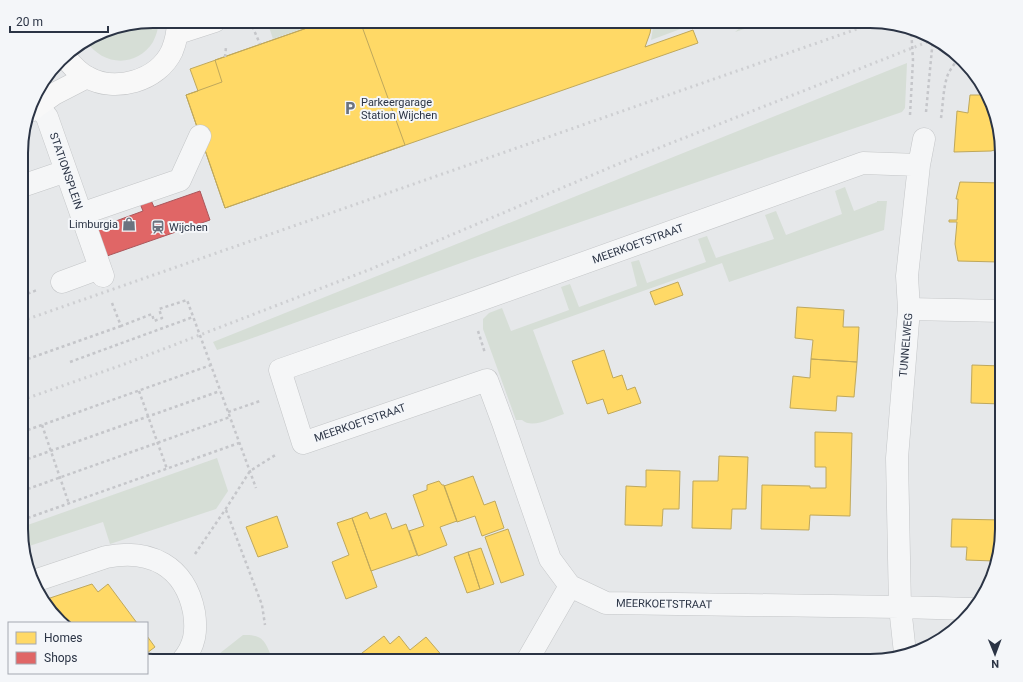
<svg xmlns="http://www.w3.org/2000/svg" width="1023" height="682" font-family="Roboto,sans-serif">
<rect width="100%" height="100%" fill="#e6e8ea"/>
<!-- green -->
<path fill="#d6ded6" d="M153,21h5c1,7 -2,15 -5,21 -17,26 -50,24 -67,-1l17,-10z
M267,21h57l-51,18z
M654,21h48l-51,19z
M748,21h21l-34,11z
M907,63l-2,45 -3,4 -430,147 -228,82 -27,9 -4,-8z
M845,187l9,24 23,-9v-1h10l-3,29 -155,52 -7,-19 -189,67 31,84c-12,4 -32,15 -42,6h-6l-33,-91v-10l6,-6 13,-5 9,23 58,-21 -8,-23 9,-3 9,23 58,-21 -6,-24 8,-2 8,23 59,-21 -8,-23 9,-3 9,22 58,-19 -9,-24 11,-4 10,24 56,-21 -7,-23z
M217,458l11,33 -12,18 -106,35 -7,-22 -80,26 -1,-21z
M243,635c23,-1 22,9 31,26h-64z"/>
<!-- homes -->
<path fill="#ffd966" stroke="#bfa85c" d="M327,21h325l-2,12 -5,14 48,-17 5,13 -473,165 -39,-113 12,-4 -8,-22z
M327,21h33l45,124 -180,63 -39,-113 36,-13 -7,-22z
M981,92h5l16,56 -11,3 -37,1 3,-41 11,2 2,-18h11z
M960,182l42,1v89h-3v-10l-41,-1 -3,-17 2,-22h-8v-2h8l1,-21h-2z
M678,282l5,13 -28,10 -5,-13z
M797,307l47,3 -1,17h16l-2,35 -46,-3 2,-19 -18,-2z
M604,350l9,28 9,-3 5,15 8,-3 6,16 -33,11 -5,-15 -16,5 -15,-43z
M811,359l46,3 -3,35 -17,-1 -1,15 -46,-3 3,-32 17,2z
M972,365l30,1v38l-31,-1z
M815,432l37,1 -2,83 -40,-1 -1,15 -48,-1 1,-44 48,1v2h16v-21h-11z
M719,456l29,1 -2,52h-14l-1,20 -39,-1 1,-47h25z
M646,470l34,1 -1,38h-16l-1,17 -37,-1 1,-39 20,1z
M473,476l11,29 11,-4 9,27 -22,8 -7,-20 -18,6 -13,-36z
M439,481l3,4h2l13,36 -17,6 7,18 -29,11 -9,-25 15,-5 -11,-31 14,-5v-5z
M1002,506v31l-8,24 -28,-1 1,-13h-16l1,-28 49,1z
M367,512l3,7 16,-6 6,16 14,-5 11,31 -46,16 -19,-53z
M277,516l11,31 -30,10 -12,-30z
M352,518l25,69 -31,12 -14,-37 17,-7 -12,-32z
M508,529l16,46 -23,8 -16,-46z
M481,548l13,36 -14,5 -12,-37z
M468,552l12,37 -13,4 -13,-36z
M92,584l6,8 10,-8 29,39h-72l-21,-23z
M147,636l8,11 -8,6z
M384,636l6,8 9,-8 11,14 16,-13 18,21 -3,3h-88v-1z"/>
<!-- shops -->
<path fill="#e06666" stroke="#aa575c" d="M200,191l10,29 -103,36 -10,-28 46,-17 -4,-10 11,-3 4,9z"/>
<g fill="none" stroke-linecap="round" stroke-linejoin="round">
<!-- street casing -->
<g stroke="#c4c6c8" stroke-width="23">
<path id="street" d="M43,112l4,5 56,159
M919,165l-56,-2 -394,141 -189,66 23,73 184,-63 16,43 47,136 20,27 36,17 294,4 72,2
M22,186l44,-15
M81,214l99,-34 20,-44
M62,282l38,-14
M909,309l93,2
M34,581l72,-24c44,-9 79,9 88,55 3,19 1,34 -12,49
M905,653l-5,-46 -3,-149 12,-149 -2,-33 12,-111 5,-26
M527,661l43,-75"/>
</g>
<!-- secondary casing -->
<g stroke="#c4c6c8" stroke-width="23">
<path id="secondary" d="M178,33l37,-12
M64,56c7,8 13,16 23,21 28,16 71,4 85,-26 4,-10 6,-19 6,-30
M30,111l24,-17 33,-17"/>
</g>
<!-- path -->
<path stroke="#c5c6ca" stroke-width="2.5" stroke-dasharray="3 3" stroke-linecap="butt" d="M250,21l10,23
M225,57l1,-10
M926,112l7,-74
M910,115l3,-55 -2,-32
M941,118c2,-13 2,-28 6,-41 2,-7 8,-12 10,-19
M22,296l15,-6
M112,303l9,23 31,-12 2,7 8,-3 -3,-9 28,-9 69,188
M478,331l7,22
M22,361l99,-35
M70,362l123,-45
M139,391l28,78
M228,412l32,-11
M42,425l27,79
M22,432l189,-67
M22,461l198,-70
M22,491l208,-74
M226,510l36,95 3,20
M22,520l217,-77
M195,554l30,-44 25,-39 27,-17"/>
<!-- street -->
<use href="#street" stroke="#f5f6f7" stroke-width="22"/>
<!-- secondary -->
<use href="#secondary" stroke="#f8f8f8" stroke-width="22"/>
<!-- rail -->
<path stroke="#cecfd2" stroke-width="3" stroke-dasharray="2 4" stroke-linecap="butt" d="M22,321l855,-299
M22,400l100,-35 249,-96 252,-107 312,-123"/>
</g>
<!-- icons -->
<defs>
<g id="parking-bare" transform="scale(1.08)"><path d="M-3.5-5.5H1a3.5 3.5 0 0 1 0 7H-1V5.5H-3.5ZM-1-3.4V-.6H.8a1.4 1.4 0 0 0 0-2.8Z" fill="#6c737f" stroke="#f4f6f9" stroke-width="2.5" paint-order="stroke"/></g>
<g id="shop-bare" transform="scale(1.08)"><path d="M-5-2.5h2.3a2.7 3.5 0 0 1 5.4 0H5L5.5 6h-11ZM-1.5-2.5h3a1.5 2.3 0 0 0-3 0Z" fill="#6c737f" stroke="#f4f6f9" stroke-width="2.5" paint-order="stroke"/></g>
<g id="station-bare" transform="scale(1.08)"><path d="M-3-6H3Q5-6 5-4V2Q5 4 3 4L4.5 6H3L1.5 4h-3L-3 6H-4.5L-3 4Q-5 4-5 2V-4Q-5-6-3-6ZM-3.5-4v3h7v-3ZM-3.5 1v1.5H-2V1ZM2 1v1.5H3.5V1Z" fill="#6c737f" stroke="#f4f6f9" stroke-width="2.5" paint-order="stroke"/></g>
</defs>
<g fill-rule="evenodd">
<use href="#parking-bare" x="350" y="108"/>
<use href="#shop-bare" x="129" y="224"/>
<use href="#station-bare" x="158" y="227"/>
</g>
<g text-anchor="middle" dominant-baseline="central" stroke-width="4" stroke-linejoin="round" paint-order="stroke">
<!-- poi labels -->
<g font-size="11" fill="#2b3445" stroke="#f4f6f9" text-anchor="start">
<text x="361" y="102">Parkeergarage<tspan x="361" dy="13">Station Wijchen</tspan></text>
<text x="118" y="224" text-anchor="end">Limburgia</text>
<text x="169" y="227">Wijchen</text>
</g>
<!-- street labels -->
<g font-size="11" fill="#2b3445" stroke="#f4f6f9">
<text transform="translate(66 171) rotate(71)">STATIONSPLEIN</text>
<text transform="translate(638 244) rotate(-20)">MEERKOETSTRAAT</text>
<text transform="translate(906 345) rotate(-85)">TUNNELWEG</text>
<text transform="translate(360 423) rotate(-19)">MEERKOETSTRAAT</text>
<text transform="translate(664 604) rotate(1)">MEERKOETSTRAAT</text>
</g>
</g>
<!-- crop -->
<path d="M0 0H1023V682H0ZM153 28H870A125 125 0 0 1 995 153V529A125 125 0 0 1 870 654H153A125 125 0 0 1 28 529V153A125 125 0 0 1 153 28Z" fill="#f4f6f9" fill-rule="evenodd"/>
<path fill="none" stroke="#2b3445" stroke-width="2" d="M153 28H870A125 125 0 0 1 995 153V529A125 125 0 0 1 870 654H153A125 125 0 0 1 28 529V153A125 125 0 0 1 153 28Z"/>
<!-- legend -->
<rect x="8" y="622" width="140" height="52" fill="#f4f6f9" stroke="#a4a8b1"/>
<rect x="16" y="632" width="20" height="12" fill="#ffd966" stroke="#a4a8b1"/>
<text x="44" y="642" font-size="12" fill="#2b3445">Homes</text>
<rect x="16" y="652" width="20" height="12" fill="#e06666" stroke="#a4a8b1"/>
<text x="44" y="662" font-size="12" fill="#2b3445">Shops</text>
<!-- north arrow -->
<g transform="translate(995 654) rotate(179)" stroke="#f4f6f9" stroke-width="3" paint-order="stroke">
<path d="M0-3L7 15L0 10L-7 15Z" fill="#2b3445"/>
<text y="-6" font-size="11" font-weight="bold" text-anchor="middle" fill="#2b3445">N</text>
</g>
<!-- scale -->
<path d="M10 26v6h98v-6" fill="none" stroke="#2b3445" stroke-width="2"/>
<text x="16" y="26" font-size="12" fill="#2b3445" stroke="#f4f6f9" stroke-width="3" paint-order="stroke">20 m</text>
</svg>
